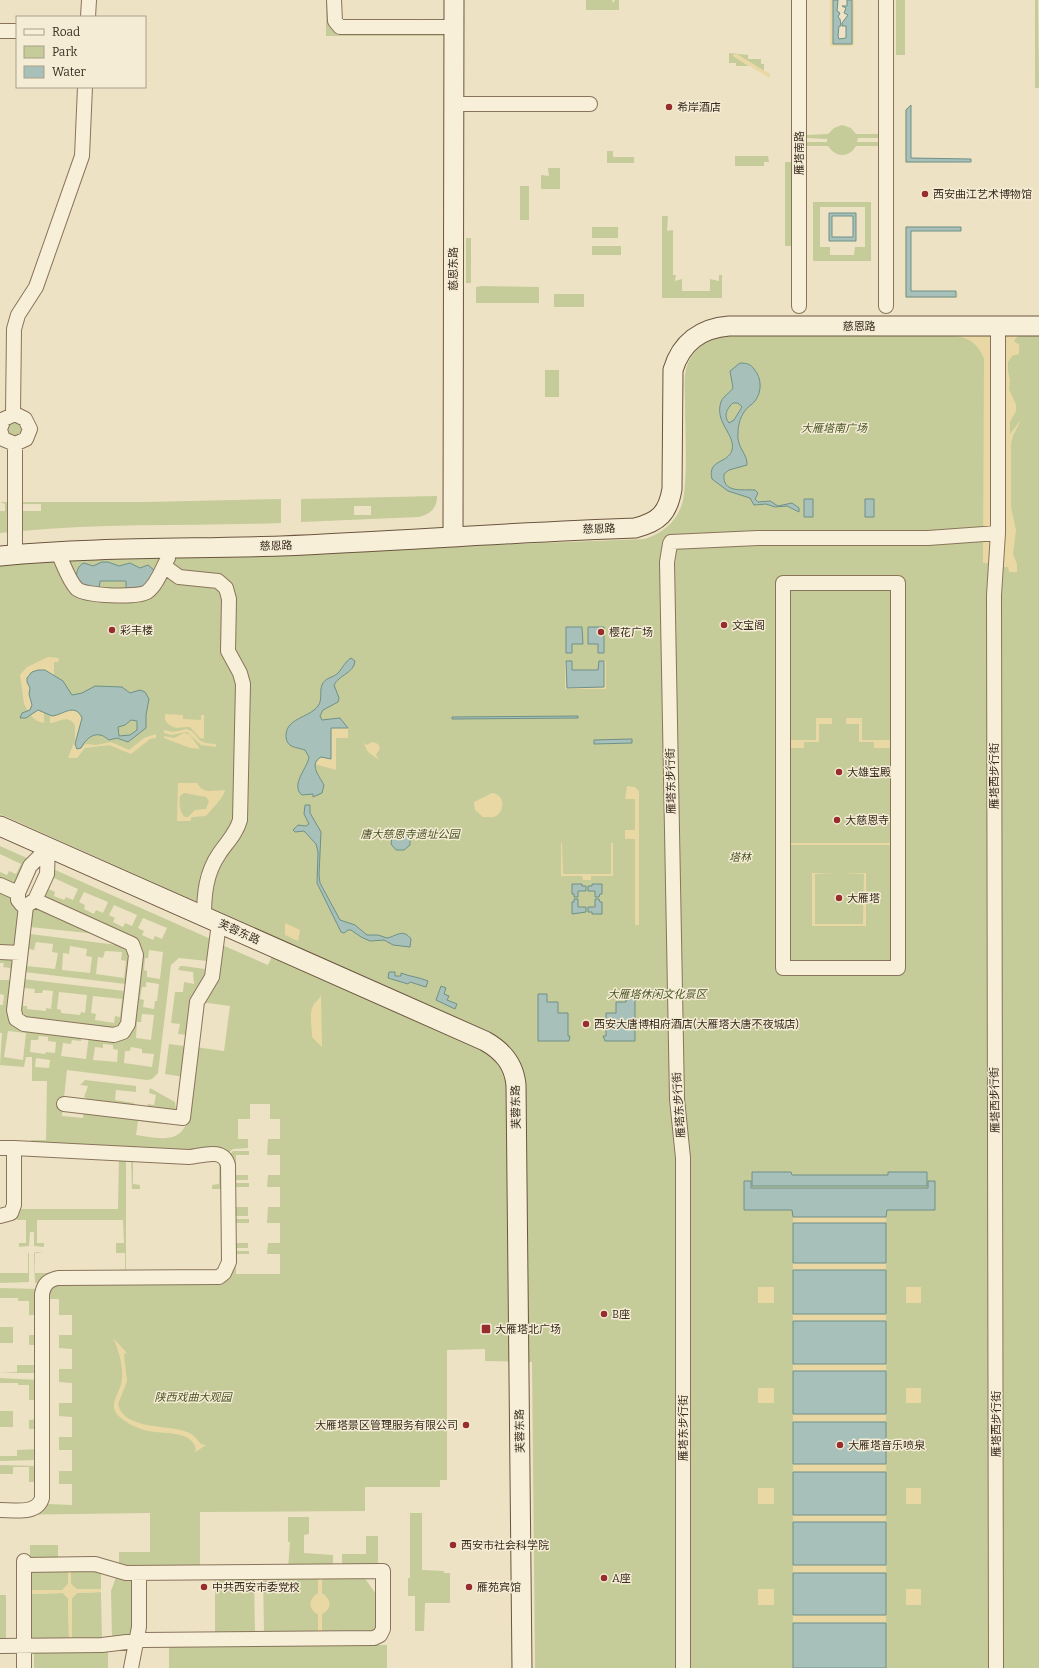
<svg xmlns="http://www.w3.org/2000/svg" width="1039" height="1668" font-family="Bitter,'Noto Sans SC',serif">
<rect width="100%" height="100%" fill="#eee2c5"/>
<!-- green -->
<path fill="#c5cc99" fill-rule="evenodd" d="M326,0h3l1,23 114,9v4h-118z
M586,0h26l1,3 2,-3h4v10h-33z
M896,0h9v55h-9z
M1035,0h3l1,88h-4z
M729,53l19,2v4h13v5h3v7l-29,-18 -2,3 16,10h-13v-3h-7z
M842,125l9,3 5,6h23v4h-21l-1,4h22v4h-23c-7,12 -20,12 -28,0h-22v-4h21v-3l-21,-1v-3l22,-1 6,-6z
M607,151h6v6h21v6h-27z
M735,156h33l1,6h-5v4h-29z
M785,162h7v84h-7z
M548,168h12v21h-19v-14l8,1z
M520,186h9v34h-9z
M813,202h58v59h-58zM820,207h45v40h-10l-1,8h-24v-8h-10z
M662,216h6l-1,15 6,-1v45h3l-1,6 7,-2v12h28v-12l9,2v-6h3v23h-60z
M592,227h26v11h-26z
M466,238h5v45h-5z
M592,246h29v9h-29z
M482,286l57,1v16h-63v-16z
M554,294h30v13h-30z
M727,336h312v1332h-504l-3,-306 -47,-1v-12l-38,1v130h-7v7h-75v24l-165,1v57l-81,1v-18h31v-39l-150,2 35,-4 14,-227 166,-4 20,-29h14v3h-13v20h44v-20h-13l1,-11h12v-20h-13l1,-16h12v-20h-13l1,-12h12v-20h-13l1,-16h12v-20h-10v-15h-20v15h-12v20h10v9l-15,1 -6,5 -196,-8v-6h15l1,-59h-15v-24h-6l-2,10 -24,-2 2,-32h-2v-28h3l1,-10 -4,-1v-14h10v-12l-7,-1 1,-4h-4v-7l14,1 -4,57 109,24 20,-85 -96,-53 10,-31 160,71 -6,21 -28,-3 -8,7 -13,108 -6,6 -5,1 -80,-10 -5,46 21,2 1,-8 78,12v2l-24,-3 -2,14c17,2 42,10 50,-11l9,-77 29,4 6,-45 -30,-4 20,-58 48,21 12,-26 -280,-125v-250l30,-3 179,-5 436,-17c20,-7 32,-18 38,-38 5,-31 2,-66 2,-98 0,-13 -2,-28 3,-40 7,-16 22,-25 39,-27zM54,878l24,11 -5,11 -7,-3 -2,3 -10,-4 1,-4 -6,-3zM84,892l24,10 -5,11 -7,-3 -2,4 -10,-5 1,-4 -6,-3zM114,905l23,10 -5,11 -7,-3 -2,4 -10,-5 2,-4 -6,-3zM143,918l24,10 -5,11 -7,-3 -2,4 -11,-5 2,-4 -6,-3zM149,950l14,2 -3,27 -13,-2v-6l-3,-1 1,-12h3zM146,982l13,2 -2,17h-2l-1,8 -11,-2 1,-7 -4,-1 2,-12h4zM142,1014l12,1 -3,25 -15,-2 1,-16h4zM8,1031l18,2 -3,27 -19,-3zM82,1034l7,1 -3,24 -25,-3 2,-13 8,1 1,-4 9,1zM39,1036l9,1v4l8,1 -1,11 -9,-1 -1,2 -15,-2 1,-12h7zM103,1044l10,1v4l5,1 -1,12 -24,-2 2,-13 8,1zM131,1047l11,2v4l12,1 -2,13 -28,-4 1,-12h5zM36,1058l14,2 -1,8 -14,-1zM48,1299h11v16h13v20h-13v13l13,1v20h-13v13l13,1v20h-13v13l13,1v20h-13v13h13v21h-13v13h13v21l-24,-1z
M545,370h14v27h-14z
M19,419l6,14 -14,6 -6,-14z
M437,496c0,13 -7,18 -18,21l-118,5v-23zM354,506h17v9h-17z
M281,499v24c-87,3 -174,0 -260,8v-29h124zM23,504h18v7h-18z
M0,502h9v30l-9,1v-22h5v-7z
M0,846l29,13 -12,26 -17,-4v-9l7,3 2,-4 7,3 5,-10 -21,-10z
M0,889c27,12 20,34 18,58l-18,2z
M37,906l60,28 -67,-7 -1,-15z
M30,934l95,12 5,3 -4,35 -102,-12 4,-37zM36,942l17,2 -1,8 6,1 -3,16 -28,-3 2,-17 5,1zM70,946l17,3 -1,7 6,1 -2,16 -28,-3 1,-17 6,1zM105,951l17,1 -1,8 5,1 -2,17 -28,-4 2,-17 5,1z
M183,966l22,3 3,2 -19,64 -11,-1 2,-10 -9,-1 4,-31h8l1,-10 10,2 -1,-12 -15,-2 2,-4z
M23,979l102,12 -4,39 -102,-12zM24,988l11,1 -1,4h8l1,-3 10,1 -2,18 -5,-1v3l-19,-2v-3h-4zM59,992l28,3 -2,18 -4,-1 -1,3 -19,-2v-3l-4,-1zM93,996l29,3 -2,18 -5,-1 -1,7 -19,-3 1,-6 -5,-1z
M185,1039h3l-4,38 -19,-3 4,-30 15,2z
M85,1080l51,6v6l-20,-2 -1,10 19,3v6l-49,-6 1,-5 -2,-1 4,-11 -8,-1z
M150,1088l25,14 1,8 -2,2 -27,-2 1,-6 6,1 2,-10 -7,-2z
M233,1151h16v4h-13v20h12v5h-15l-4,-24z
M119,1155l7,2v118l-91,8 -1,-28v-2l2,-1 8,1h-9v20h90v-20h-9v-10h8l-1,-23h-86v23h7v4l-10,-1v-14h-4l-1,14 -10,1v-4h7v-23h-9v-11h101z
M131,1158l90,1 2,30h-11v-4l7,-1v-23h-86v23l7,1v4h-8z
M235,1183h14v4h-13v20h12v9h-13z
M235,1219h14v4h-13v20h12v5h-13z
M19,1252l10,1v29l-29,1v-10h28v-20z
M0,1288l39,1v83l-1,1h-38l17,-1v-7h21v-20h-9v-10h9v-20h-9v-14h-11v-3h-18z
M0,1327h13v16h-13z
M0,1378l39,2 -1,80 -38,1v-5h17v-6l21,-1v-20h-9v-9l9,-1v-19h-9v-15h-11v-2h-18z
M0,1411h13v16h-13z
M0,1465l38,1v16h-9v-15h-16v7h-13z
M410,1513h12v57l22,1v2h6v30h-25l-1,28h-9v-35h-7v-18h2z
M288,1517h21v17l-5,1v18l29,2v13h-45l2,-26h-2z
M366,1536h12v28l-36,4v-14h24z
M30,1545h28v15l-28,1z
M68,1568v16l-5,6h-33v-21z
M71,1568h30v21l-24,1 -6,-6z
M318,1575v19l-3,1v17l3,2v17l-54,1 -1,-56z
M322,1575l42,2 14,20 -1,32 -4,2h-51v-17l3,-2v-17l-3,-1z
M215,1576h39l1,56h-40z
M116,1577h19l1,41 -7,19h-17l-1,-46z
M101,1592l1,48h-30v-42l5,-5z
M63,1593l5,5 1,42 -39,1v-47z
M0,1595h6v46h-6z
M387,1645v23h-218v-21z
M34,1651h74v17h-74z"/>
<!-- sand -->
<path fill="#e9d8a3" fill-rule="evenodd" d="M830,0h3v44h18l1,-44h2v46h-24z
M735,53l35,21v4l-37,-22z
M911,104l-5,6v52l65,1h-66v-54z
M905,226h56l-55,1v70h50l2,-6v7h-53z
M956,336h63l-3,2 -2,3 5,4v9l-7,2 -4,6v9l2,9 -1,9 7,16v6l-6,11v12l11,-14 -8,16 -2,8v63l5,23 -3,24 4,10v8h-8l-1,-5h-17v-4h-8l1,-204c-5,-14 -14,-21 -28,-23z
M48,657l11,1 -1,4h-4v14l-11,-6 -14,3 1,16 -1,5 3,11 -4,6 -4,-7 -4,-29 7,-8z
M566,661l1,27 37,-1v-26h2v28h-41v-27z
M71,709l8,4 3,5 -6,24 3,7 7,-5 10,1 15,-3 18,8 15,-12 12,-4v4l-6,1 -19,15 -22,-9 -24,3 -8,10h-9l7,-18v-15c-8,-11 -15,-3 -25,-2v-7z
M37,710h3l4,3v10l-7,-2 -7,-6z
M165,714l18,1v4l18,1v-5h3v24l-4,-1 -10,-11c-11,0 -17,4 -25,-7z
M816,718h16v6h-13v18h-15v6h-15l-1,95h105v-95h-19v-6h-15v-18h-13v-6h16v22h33v105h-108v-105h29z
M331,728h17v10h-12v32l-21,-6 6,-7 10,2z
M187,729c15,6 5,14 29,15v3l-15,-2 -14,-13 -16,3 -7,-2v-3l9,2z
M184,733l6,2 10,14 -10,-1 -26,-10v-2l10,2z
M363,742l3,3 7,-3 5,2 2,4 -4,7 3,5 -11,-8z
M178,783h19c7,12 16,7 28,7 -1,7 -14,20 -19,26l-14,1 -2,4h-13zM184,793l22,4 3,4 -3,8 -11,1 -7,7h-3c-6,-5 -6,-14 -5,-21z
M627,786l8,1 4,4v134h-4v-86h-10v-9h10v-31h-10z
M492,793c13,1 14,19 2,24h-11l-8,-7 -1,-8z
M561,843h1l1,31h48v-31h2v33h-22v4h-8l-1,-4h-21z
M812,873h23l-20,1v50h48l1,-50 -21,-1h23v53h-54z
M285,923l15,7 -2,11 -13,-6z
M321,995l1,52 -10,-10c0,-9 -3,-24 1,-31 2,-5 6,-5 8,-11z
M793,1217h93v6h-93z
M793,1263h93v7h-93z
M758,1287h16v16h-16z
M906,1287h15v16h-15z
M793,1314h93v7h-93z
M113,1338l14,15h-2l-1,2 3,26 -9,23c6,27 51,20 69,28 6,2 10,7 14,12l5,1 -12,8 2,-3c-3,-20 -33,-16 -48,-19 -9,-2 -20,-7 -27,-13 -16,-12 0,-24 1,-39 1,-13 -3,-29 -9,-41z
M793,1364h93v7h-93z
M758,1388h16v15h-16z
M906,1388h15v15h-15z
M793,1414h93v8h-93z
M793,1464h93v8h-93z
M758,1488h16v16h-16z
M906,1488h15v16h-15z
M793,1515h93v7h-93z
M793,1565h93v8h-93z
M68,1568h3v16l6,5h24v3l-24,1 -5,5v42h-3l-1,-42 -5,-5 -33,1v-4h32l6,-6z
M318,1575h4v19c10,5 10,15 0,20v17h-4v-17c-10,-4 -10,-16 0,-20z
M758,1589h16v16h-16z
M906,1589h15v16h-15z
M793,1615h93v8h-93z"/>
<!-- water -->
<path fill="#a7c1ba" stroke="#6e9088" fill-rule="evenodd" d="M833,0h5l-1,11 3,2 -2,4 2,2 1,7h-2l-1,10 1,3 7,-1v-12h-4v-3l6,-8 -4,-2 2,-5 -4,-2h5v-6h5v44h-19z
M911,105v53l60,1v3h-65v-52z
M829,213h27v28h-27zM832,216h21v21h-21z
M906,227h55v4h-50v60h45v6h-50z
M740,363c6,0 11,1 14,6 8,9 8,23 1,32 -3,4 -8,6 -11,11 -4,6 -6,14 -6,21 -2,14 10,21 9,32l-18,5 -5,4c-2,20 19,15 31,16l3,3 -3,6 3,3 12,-1 8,5 14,-3 7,5v4l-12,-6 -12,1 -9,-3 -12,1 -4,-7 -22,-7 -16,-12c-5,-20 16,-15 20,-29 4,-15 -18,-28 -11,-48 2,-6 9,-9 12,-14l-3,-17zM733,403h5l4,4 -8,13 -5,3c-6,-7 -2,-15 4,-20z
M804,499h9v18h-9z
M865,499h9v18h-9z
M102,562h6l11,4 11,-3 10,5 8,-3 7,6 -8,15 -21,4v-9h-26l-1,9 -12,-1 -11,-10c1,-7 1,-13 8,-16l9,3z
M566,627h16l1,17h-11v9h-6z
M588,627h16v26h-6v-9h-10z
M351,658l4,3c-1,12 -16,14 -21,24l5,13 -1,4 -15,8 -3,6 2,4 18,-2 8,10h-17v31l-10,-2c-13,7 -1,20 3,28l-2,8 -9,4v-3l-11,1c-12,-10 5,-26 7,-38l-4,-7c-9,-3 -18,-2 -19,-13 -1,-19 23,-19 32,-31 5,-7 1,-14 4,-21 3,-8 12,-7 17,-13 4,-5 6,-10 12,-14z
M566,661h6v9h26l1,-9h5v26l-37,1z
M38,670h7l18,11 9,14 10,-2 13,-7 27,1 8,6 10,-3 5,2 4,7 -3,16v13l-18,14 -11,-4 -8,2c-3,-2 -6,-5 -9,-5 -9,-2 -16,7 -19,13l-4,1 -2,-5 7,-26c-7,-16 -19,-3 -30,-2l-14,-6 -12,8h-6l2,-5 8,-3 2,-5 -3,-11 1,-6 -3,-6v-4l5,-6zM131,720l6,1v9l-7,5 -11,1 -1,-9 7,-2z
M578,716v2l-126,1v-2z
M632,739v4l-38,1v-4z
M305,805h5v8l11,19 -2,43 1,8 20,37 15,5 12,10h11l9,3c10,-2 16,-10 24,1l-1,8 -17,-2 -9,-5 -14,1 -9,-4 -10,-7h-3l-4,3 -3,-1 -24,-49 1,-31 -2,-8 -12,-13 -9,1 -2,-2 5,-5 8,1 3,-2 -5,-10z
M397,831h8l5,6v8l-6,5h-8l-5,-6 1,-7z
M572,884h10v2h4v5h-8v6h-4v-3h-2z
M592,884h10v10h-2l-1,3h-4v-6h-7v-5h4z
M574,899h4v8h8v5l-14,2v-12h2z
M595,899h4l1,3h2v12h-10v-2h-4v-5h7z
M389,972h6v4h6v-3c10,4 18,4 27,8l-2,6 -16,-5 -2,2 -20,-6z
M441,986l5,2 -2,6 5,2 -2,4 10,4 -2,5 -19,-9z
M538,994h9v8h11v11h10v23h2l-1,5h-31z
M626,994h9v47h-30l-2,-5h3v-23h10v-11h10z
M752,1172h39l1,3h96v-3h39v14h-175z
M744,1181h7v7h177v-7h7v29h-48l-1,7h-93l-1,-7h-48z
M793,1223h93v40h-93z
M886,1270v44h-93v-44z
M793,1321h93v43h-93z
M793,1371h93v43h-93z
M793,1422h93v42h-93z
M793,1472h93v43h-93z
M793,1522h93v43h-93z
M793,1573h93v42h-93z
M793,1623h93v45h-93z"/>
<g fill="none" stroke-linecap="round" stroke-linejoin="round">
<!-- street casing -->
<g stroke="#89745b" stroke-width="16">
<path id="street" d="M334,0l1,21 5,6h77
M799,0v306
M886,0v306
M88,17l1,-17
M419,27h35
M0,31h17
M454,104h136
M13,414l1,-85 4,-14 18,-28 46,-131 3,-69
M0,429l4,-10 11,-5 10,5 5,10 -4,10 -11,5 -12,-5 -3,-9
M57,551c6,11 11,29 20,38 9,7 60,9 70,3 10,-7 15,-23 21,-34
M15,555v-111
M164,566l15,11 39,4 8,7 3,11 -1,52 12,22 3,11 -3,136c-4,14 -13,22 -21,34 -13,19 -15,40 -15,63
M783,583h115v385h-115z
M0,885l18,8
M35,900l12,-26 1,-26
M26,906l-12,104 2,9 8,5 90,11 9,-3 5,-8 8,-69 -4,-11 -97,-44 -9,6 -4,-1 -4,-5v-7l12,-27 18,-18
M0,952l20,1
M64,1104l119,14 14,-116 15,-25 7,-54
M0,1148h14
M0,1216l11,-3 3,-8v-57l175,9c13,-1 34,-10 39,8l1,97 -5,11 -5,4 -161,1c-10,2 -14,6 -16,16v204c-5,17 -28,12 -42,12
M24,1561v107
M0,1646l102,-1 41,-5 231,-2 6,-3 3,-6v-58l-257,2 -31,-9 -71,1
M131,1668l8,-41v-54
M683,1668v-510l-6,-59 -10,-537 3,-18 1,-2 87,-4h170l70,-5
M996,1668l-2,-1073 4,-62v-207"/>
</g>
<!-- secondary casing -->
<g stroke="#6b553f" stroke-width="21">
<path id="secondary" d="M453,537l1,-537
M0,556c93,-9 187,-7 281,-10 118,-5 236,-14 354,-18 24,-6 33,-15 37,-39l1,-119c8,-27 28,-42 56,-44h310
M0,826l485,215c18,10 29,23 31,44l6,583"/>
</g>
<!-- street -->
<use href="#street" stroke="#f8efd9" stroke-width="14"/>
<!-- secondary -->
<use href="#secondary" stroke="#f8efd9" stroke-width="19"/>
</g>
<!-- markers -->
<g fill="#972d2c" stroke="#f5ecd5" stroke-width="1.5">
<circle cx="669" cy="107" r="4"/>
<circle cx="925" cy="194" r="4"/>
<circle cx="724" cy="625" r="4"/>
<circle cx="112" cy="630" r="4"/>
<circle cx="601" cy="632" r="4"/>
<circle cx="839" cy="772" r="4"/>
<circle cx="837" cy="820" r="4"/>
<circle cx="839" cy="898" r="4"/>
<circle cx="586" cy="1024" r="4"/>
<circle cx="604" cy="1314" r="4"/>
<rect x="481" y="1324" width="10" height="10" rx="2"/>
<circle cx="466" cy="1425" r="4"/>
<circle cx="840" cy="1445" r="4"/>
<circle cx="453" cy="1545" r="4"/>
<circle cx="604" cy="1578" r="4"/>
<circle cx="204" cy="1587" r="4"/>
<circle cx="469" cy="1587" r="4"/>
</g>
<g text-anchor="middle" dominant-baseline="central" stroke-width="3" stroke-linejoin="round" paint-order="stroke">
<!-- poi labels -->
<g font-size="11" fill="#392c1f" stroke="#f5ecd5" text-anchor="start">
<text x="677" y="107">希岸酒店</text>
<text x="933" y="194">西安曲江艺术博物馆</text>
<text x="732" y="625">文宝阁</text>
<text x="120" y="630">彩丰楼</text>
<text x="609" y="632">樱花广场</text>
<text x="847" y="772">大雄宝殿</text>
<text x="845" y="820">大慈恩寺</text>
<text x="847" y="898">大雁塔</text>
<text x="594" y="1024">西安大唐博相府酒店(大雁塔大唐不夜城店)</text>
<text x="612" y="1314">B座</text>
<text x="495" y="1329">大雁塔北广场</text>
<text x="458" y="1425" text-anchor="end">大雁塔景区管理服务有限公司</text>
<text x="848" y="1445">大雁塔音乐喷泉</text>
<text x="461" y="1545">西安市社会科学院</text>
<text x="612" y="1578">A座</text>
<text x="212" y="1587">中共西安市委党校</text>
<text x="477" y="1587">雁苑宾馆</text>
</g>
<!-- street labels -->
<g font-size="11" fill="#392c1f" stroke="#f5ecd5">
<text transform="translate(799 153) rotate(-90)">雁塔南路</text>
<text transform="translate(453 269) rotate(-90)">慈恩东路</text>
<text x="859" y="326">慈恩路</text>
<text transform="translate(599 529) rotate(-2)">慈恩路</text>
<text transform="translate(276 546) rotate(-2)">慈恩路</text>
<text transform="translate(994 776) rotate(-90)">雁塔西步行街</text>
<text transform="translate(671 781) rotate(-91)">雁塔东步行街</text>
<text transform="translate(239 932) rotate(24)">芙蓉东路</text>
<text transform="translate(995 1100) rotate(-91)">雁塔西步行街</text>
<text transform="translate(679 1105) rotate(-94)">雁塔东步行街</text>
<text transform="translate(516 1107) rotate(-91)">芙蓉东路</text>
<text transform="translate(996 1424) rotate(-90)">雁塔西步行街</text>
<text transform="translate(683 1428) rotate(-90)">雁塔东步行街</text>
<text transform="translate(520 1431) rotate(-91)">芙蓉东路</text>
</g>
<!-- park labels -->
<g font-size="11" font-style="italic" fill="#495526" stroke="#f5ecd5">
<text x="834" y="428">大雁塔南广场</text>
<text x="410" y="834">唐大慈恩寺遗址公园</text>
<text x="740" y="857">塔林</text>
<text x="657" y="994">大雁塔休闲文化景区</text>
<text x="193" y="1397">陕西戏曲大观园</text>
</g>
</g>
<!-- legend -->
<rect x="16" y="16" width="130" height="72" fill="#f5ecd5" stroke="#aa9f8c"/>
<rect x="24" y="29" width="20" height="6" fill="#f8efd9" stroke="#aa9f8c"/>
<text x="52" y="36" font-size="12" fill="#392c1f">Road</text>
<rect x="24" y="46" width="20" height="12" fill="#c5cc99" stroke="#aa9f8c"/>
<text x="52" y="56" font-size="12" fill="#392c1f">Park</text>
<rect x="24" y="66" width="20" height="12" fill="#a7c1ba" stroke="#aa9f8c"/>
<text x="52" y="76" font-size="12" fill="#392c1f">Water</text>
</svg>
